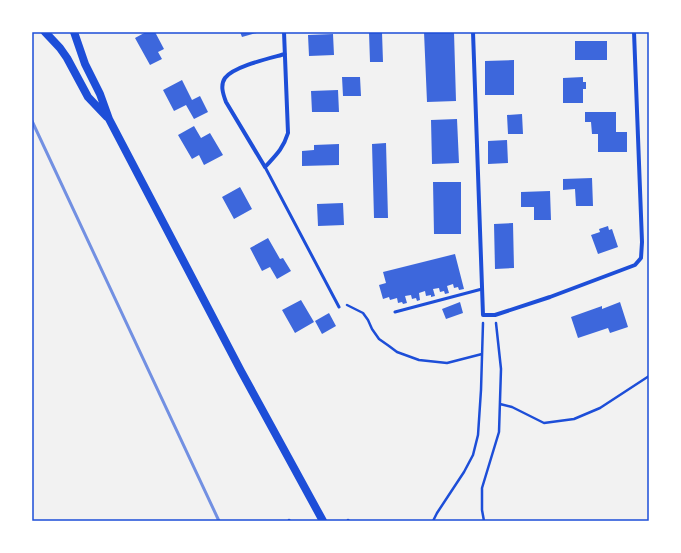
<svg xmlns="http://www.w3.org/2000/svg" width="681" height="553" font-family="'Archivo Narrow',sans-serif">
<rect width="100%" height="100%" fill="#f2f2f2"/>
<!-- building -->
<path fill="#3d67dc" d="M146,32h9l9,17 -6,3 4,7 -12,6 -15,-27z
M240,32h20l-18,5z
M369,32h13l1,30h-13z
M424,32h30l2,69 -29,1z
M333,34l1,21 -25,1 -1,-21z
M575,41h32v19h-32z
M514,60v35h-29v-34z
M342,77h18l1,19h-18z
M583,77v5h3v7h-3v14h-20v-25z
M182,80l10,20 8,-4 8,16 -14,7 -8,-14 -12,6 -11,-21z
M338,90l1,22h-27l-1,-21z
M585,112h31v20h11v20h-29v-18h-6l-1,-12h-6z
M522,114l1,20h-15l-1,-19z
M457,119l2,44 -27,1 -1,-44z
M194,126l7,12 9,-5 13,22 -19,10 -5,-10 -7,4 -14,-24z
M507,140l1,23 -20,1v-23z
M386,143l2,75h-14l-2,-74z
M339,144v21l-37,1v-15l12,-1v-5z
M592,178l1,28h-17l-1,-17 -12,1v-11z
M433,182h28v52h-27z
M240,187l12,22 -18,10 -12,-22z
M550,191l1,29h-17v-13h-13v-15z
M343,203l1,22 -26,1 -1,-22z
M513,223l1,45 -19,1 -1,-45z
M608,226l1,4 3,-1 6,18 -20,7 -7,-19 9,-3 -1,-3z
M268,238l12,21 3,-1 8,13 -14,8 -7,-12 -8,4 -12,-23z
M455,254l9,35 -5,1 -1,-3 -4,1 -1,-4 -6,2 2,7 -4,1 -1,-3 -4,1 -1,-4 -6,1 2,7 -4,1v-2l-5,1 -1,-5 -6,2 1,7 -3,1 -1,-3 -4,1 -1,-4 -6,1 2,7 -4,1 -1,-2 -4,1 -1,-5 -7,2 -1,-3 -6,2 -4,-14 7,-2 -3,-11z
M301,300l13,22 -19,11 -13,-23z
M460,302l3,11 -17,6 -4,-10z
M620,302l8,25 -18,6 -2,-5 -30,10 -7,-21 31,-11v3z
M329,313l7,13 -14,8 -7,-13z"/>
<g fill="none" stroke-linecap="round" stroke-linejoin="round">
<!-- path -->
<path stroke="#1d4ed8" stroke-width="2.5" d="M347,305l16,8 5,7 4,9 7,10 10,7 8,6 22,8 28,3 35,-9
M500,404l12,3 32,16 30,-4 26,-11 49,-32
M289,520l1,1
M348,520l1,1
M433,521l4,-8 27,-41 9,-17 5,-20 3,-45 2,-67
M484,521l-2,-11v-22l17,-56 2,-63 -5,-46"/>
<!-- service -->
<path stroke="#1d4ed8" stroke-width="3" d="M265,167l74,140
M395,312l87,-23"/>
<!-- minor -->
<path stroke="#1d4ed8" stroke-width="4" d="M284,32l4,101c-5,16 -12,22 -23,34l-39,-65c-3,-8 -6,-17 -1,-24 9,-12 46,-20 60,-24
M473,32l10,283h12l55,-18 85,-32 6,-7 1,-16 -8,-210"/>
<!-- secondary -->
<path stroke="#1d4ed8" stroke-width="8" d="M45,32l15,16 7,10 21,39 19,20
M74,32l11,32 15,30 9,25 132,252 82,150"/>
<!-- rail -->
<path stroke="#7290e2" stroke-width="3" d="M32,121l187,400"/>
</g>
<!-- border -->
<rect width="681" height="553" fill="none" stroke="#ffffff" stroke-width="66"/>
<rect x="33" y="33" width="615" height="487" fill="none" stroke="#1d4ed8" stroke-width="1.5"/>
</svg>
